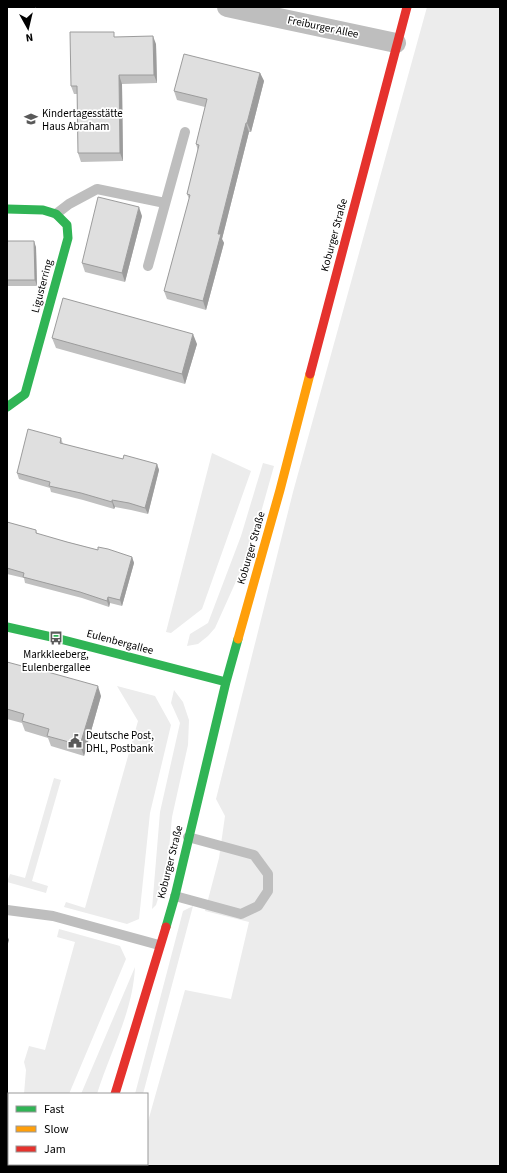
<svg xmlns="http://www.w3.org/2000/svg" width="507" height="1173" font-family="'Source Sans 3',sans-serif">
<rect width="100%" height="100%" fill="#fff"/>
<!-- green -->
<path fill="#ececec" d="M427,7h73v1159h-365l1,-2h11v-39l38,-135 46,9 18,-77 -44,-11 14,-53 6,-42 -9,-17 77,-307z
M212,453l39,18 -49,138 -31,24 -5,-1z
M263,463l11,3 -23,82 -36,80 -7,8 -10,8 -11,2 3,-12 18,-11 33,-87z
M117,686l38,10 16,29 -21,88 -11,106 -12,5 -63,-17 2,-5 19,6 53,-187z
M174,690l9,12 6,18 -1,25 -16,72 -3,32 -7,37 -6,19 -4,4 8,-97 20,-89 -9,-20z
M54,778l7,2 -29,101 16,5 -2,7 -39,-11 3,-8 15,4z
M193,906l-50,188h-8l48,-183z
M59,929l61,17 6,13 -57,135h-45l2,-24 -2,-8 5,-16 16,4 30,-108 -18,-5z
M135,967c-2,45 -25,85 -38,127h-16z"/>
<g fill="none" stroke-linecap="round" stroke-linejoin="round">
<!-- lane -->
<path stroke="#bebebe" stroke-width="10" d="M56,214l13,-10 28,-15 68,14
M148,266l37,-134
M175,896l66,18 17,-8 10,-15v-17l-14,-19 -66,-18
M7,910l46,6 106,29"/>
<!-- street -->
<path stroke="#bebebe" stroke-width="20" d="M227,7l169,36"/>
<!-- fast -->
<path stroke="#30b455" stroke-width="9" d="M7,209l36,1 13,4 11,11 1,13 -43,156 -18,13
M7,627l49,11 170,44
M166,927l9,-31 51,-214 12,-43
M92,1166l1,-2"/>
<!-- slow -->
<path stroke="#ff9f0a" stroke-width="9" d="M238,639l42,-149 30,-116"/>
<!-- jam -->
<path stroke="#e5322d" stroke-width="9" d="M310,374l97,-367
M115,1094l51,-167"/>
</g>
<!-- wall -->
<path fill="#c0c0c0" d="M115,37l41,7 1,39 -35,1 1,77 -42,1 -3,-9 -1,-59h-3l-3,-8z
M260,73l4,8 -13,51h-2l-27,107 2,4 -18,67 -39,-11 -3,-8 25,-92 -2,-5 11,-43 -2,-7 9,-37 -28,-7 -3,-9z
M142,216l-17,66 -40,-10 -3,-9z
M7,241l29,6 1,39h-30z
M52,338l145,6 -12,40 -129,-36z
M61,438l2,6 60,15 34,5 2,6 -11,44 -17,-4 -16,-3 -1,2 -31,-9 -32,-8 -1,-4 -31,-9 -2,-6z
M7,522l29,8 1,4 61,16 34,7 2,6 -12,43 -12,-3 -1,4 -27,-9 -57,-15 -1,-5 -17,-4z
M7,662l94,34 -17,60 -33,-10 -3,-8 -23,-7 -3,-8 -15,-4z"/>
<!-- shaded-wall -->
<path fill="#9c9c9c" d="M153,36l3,8 1,39 -3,-8z
M260,73l4,8 -13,51 -4,-9z
M119,75l3,9 1,77 -3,-8z
M246,123l3,9 -27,107 2,4 -18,67 -3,-9 15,-67z
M7,124l1,64 -1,-2z
M139,207l3,9 -17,66 -3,-9z
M34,241l2,6 1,39 -2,-6z
M193,334l4,10 -12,40 -3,-10z
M157,464l2,6 -11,44 -3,-6z
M112,500l3,7 -1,2 -2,-7z
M132,557l2,6 -12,43 -2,-6z
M108,597l2,6 -1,4 -2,-6z
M98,686l3,10 -17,60 -4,-11z
M7,935l2,5 -2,7z"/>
<!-- building -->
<path fill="#dfdfdf" stroke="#9c9c9c" d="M70,32h44v5l39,-1 1,39h-35l1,78h-42l-1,-67h-6z
M184,54l76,19 -13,50h-1l-28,111h3l-18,67 -39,-10 26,-96 -3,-1 12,-49 -3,-1 11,-45 -33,-8z
M98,197l41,10 -17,66 -40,-10z
M7,241h27l1,39h-28z
M63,298l130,36 -11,40 -130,-36z
M28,429l33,9 -1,5 63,16 1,-4 33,9 -12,44 -16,-5 -17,-3v2l-31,-9 -32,-7 1,-4 -33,-9z
M7,522l29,8v3l31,9 31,8v-3l10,2 24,8 -12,43 -12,-3 -1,4 -27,-9 -57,-15 1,-4 -17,-5z
M7,662l30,8v-1l61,17 -18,59 -33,-9 2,-7 -27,-8 2,-7 -17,-5z"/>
<!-- icons -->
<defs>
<g id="school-bare" transform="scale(1.08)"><path d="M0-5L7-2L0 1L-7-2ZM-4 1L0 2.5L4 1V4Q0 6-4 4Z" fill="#595959" stroke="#fff" stroke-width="2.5" paint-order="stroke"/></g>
<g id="bus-bare" transform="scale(1.08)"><path d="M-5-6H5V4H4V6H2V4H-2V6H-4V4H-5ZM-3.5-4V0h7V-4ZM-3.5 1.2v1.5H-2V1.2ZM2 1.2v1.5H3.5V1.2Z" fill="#595959" stroke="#fff" stroke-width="2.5" paint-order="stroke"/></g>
<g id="civic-bare" transform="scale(1.08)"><path d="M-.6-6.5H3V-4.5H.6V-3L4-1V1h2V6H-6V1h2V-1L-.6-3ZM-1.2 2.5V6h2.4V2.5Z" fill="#595959" stroke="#fff" stroke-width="2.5" paint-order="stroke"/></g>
</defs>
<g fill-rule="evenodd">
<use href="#school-bare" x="31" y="119"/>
<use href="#bus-bare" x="56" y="638"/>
<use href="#civic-bare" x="75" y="741"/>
</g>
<g text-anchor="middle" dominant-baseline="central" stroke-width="3.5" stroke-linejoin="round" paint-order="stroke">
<!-- street labels -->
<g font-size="11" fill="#000" stroke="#fff">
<text transform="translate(323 27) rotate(12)">Freiburger Allee</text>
<text transform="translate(334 235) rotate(-75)">Koburger Straße</text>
<text transform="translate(42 286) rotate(-75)">Ligusterring</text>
<text transform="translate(251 548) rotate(-74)">Koburger Straße</text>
<text transform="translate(120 642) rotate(15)">Eulenbergallee</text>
<text transform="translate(170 862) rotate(-76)">Koburger Straße</text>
</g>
<!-- poi labels -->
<g font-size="11" fill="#000" stroke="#fff" text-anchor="start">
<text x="42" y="113">Kindertagesstätte<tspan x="42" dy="13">Haus Abraham</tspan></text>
<text x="56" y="654" text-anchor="middle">Markkleeberg,<tspan x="56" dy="13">Eulenbergallee</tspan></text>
<text x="86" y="735">Deutsche Post,<tspan x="86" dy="13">DHL, Postbank</tspan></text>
</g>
</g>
<!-- border -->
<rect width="507" height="1173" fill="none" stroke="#000000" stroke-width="16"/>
<!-- legend -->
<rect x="8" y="1093" width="140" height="72" fill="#ffffff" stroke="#999999"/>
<rect x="16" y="1106" width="20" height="6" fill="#30b455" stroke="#999999"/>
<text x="44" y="1113" font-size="12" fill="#000000">Fast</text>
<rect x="16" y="1126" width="20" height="6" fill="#ff9f0a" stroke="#999999"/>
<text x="44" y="1133" font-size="12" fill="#000000">Slow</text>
<rect x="16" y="1146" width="20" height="6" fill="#e5322d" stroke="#999999"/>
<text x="44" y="1153" font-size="12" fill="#000000">Jam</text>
<!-- north arrow -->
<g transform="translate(28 28) rotate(172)" stroke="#ffffff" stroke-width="3" paint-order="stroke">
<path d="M0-3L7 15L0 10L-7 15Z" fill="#000000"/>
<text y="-6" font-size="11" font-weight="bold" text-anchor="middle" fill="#000000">N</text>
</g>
</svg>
